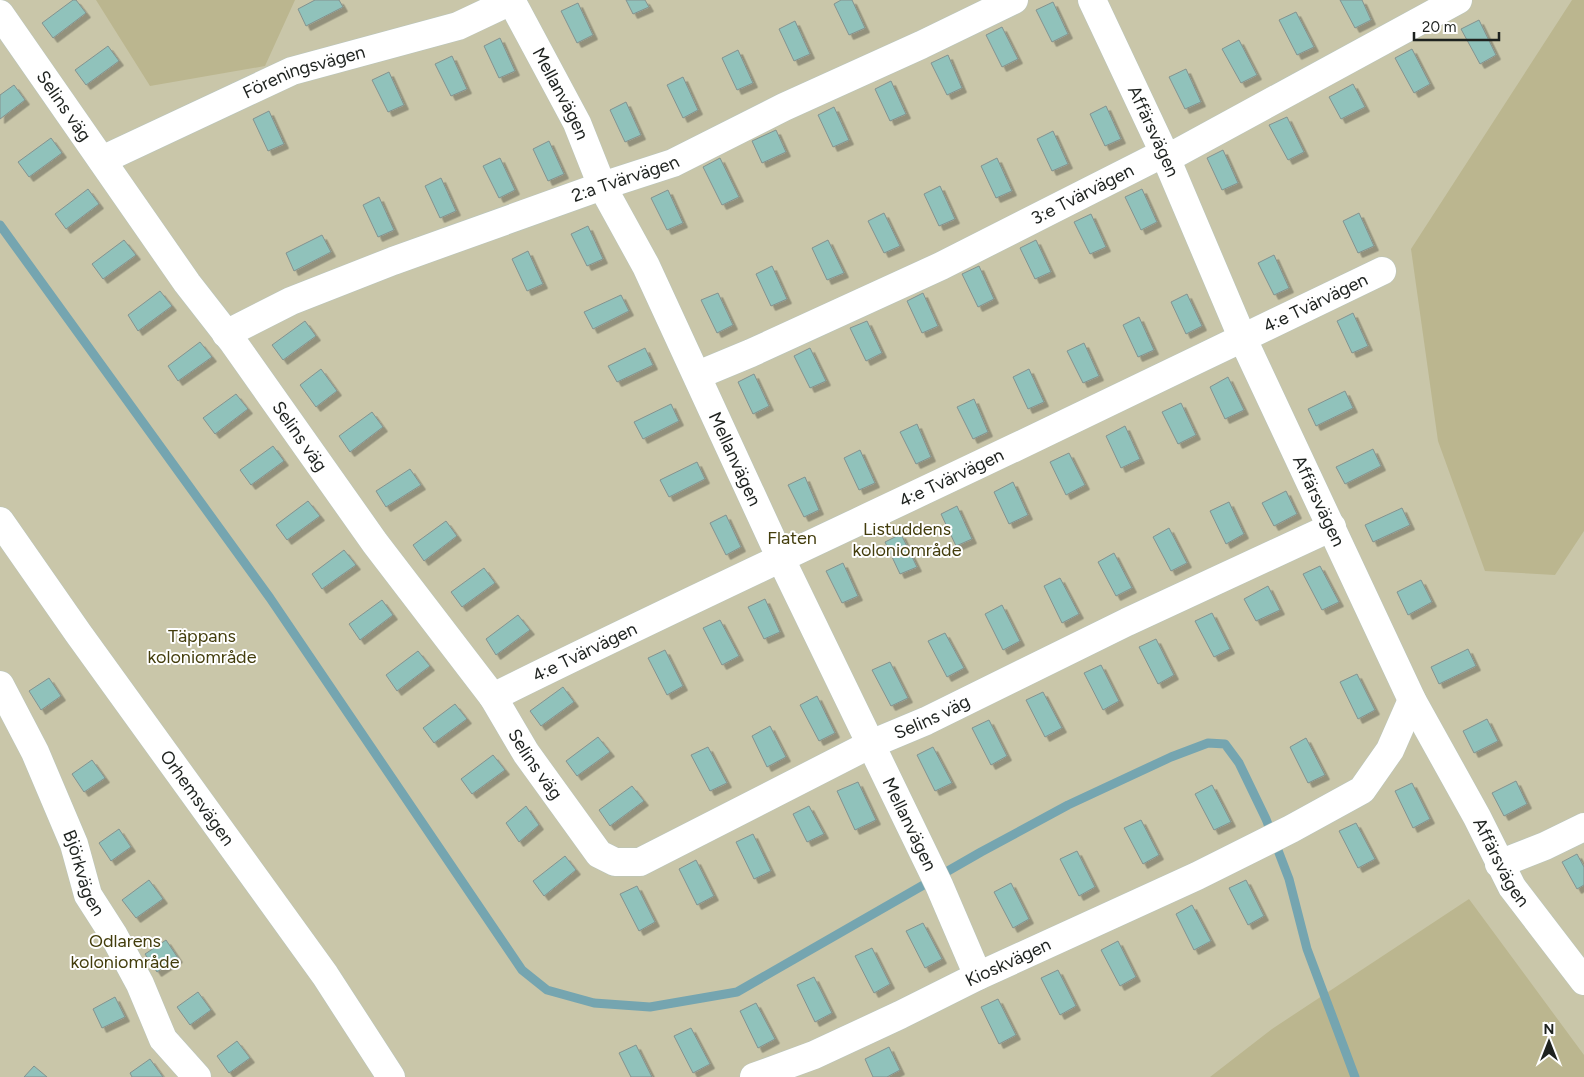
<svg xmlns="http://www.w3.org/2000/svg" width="1584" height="1077" font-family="Figtree,sans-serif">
<defs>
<filter id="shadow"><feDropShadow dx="4.5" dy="4.5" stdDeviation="0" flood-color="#0004"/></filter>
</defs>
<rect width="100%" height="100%" fill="#e1eee5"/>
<!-- green -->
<path fill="#c9c6a9" d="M0,0h1584v1077h-1584z"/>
<!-- forest -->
<path fill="#bbb68f" d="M96,0h199l-30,66 -115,20z
M1572,0h12v531l-29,44 -70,-4 -47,-130 -27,-192z
M1469,899l115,156v22h-374l62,-48z"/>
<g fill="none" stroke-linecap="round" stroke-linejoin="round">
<!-- stream -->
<path stroke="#75a5b0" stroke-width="9" d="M0,225l270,373 252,372 25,20 47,13 56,4 87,-15 244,-140 87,-47 103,-48 37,-14 17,1 14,19 27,56 23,60 18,70 48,128"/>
</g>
<!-- building -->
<path fill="#90c2bb" stroke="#83928f" filter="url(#shadow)" d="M73,0h3l10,13 -33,25 -11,-15z
M315,0h24l4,7 -37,19 -8,-17z
M626,0h19l4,7 -16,7z
M841,0h11l13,28 -16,7 -15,-31z
M1340,0h22l9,20 -16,8z
M1053,2l15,32 -16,8 -16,-32z
M578,3l15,32 -16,8 -16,-32z
M1296,12l18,35 -17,8 -18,-35z
M1479,20l17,35 -16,9 -19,-35z
M795,21l15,33 -16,7 -15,-32z
M1002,27l16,32 -16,8 -16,-32z
M500,38l15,33 -16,7 -15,-32z
M1239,40l18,35 -16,8 -19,-34z
M108,46l11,15 -33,24 -11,-15z
M1412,49l18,35 -16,9 -19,-35z
M738,50l15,33 -16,7 -15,-32z
M948,55l14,33 -15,7 -16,-32z
M452,56l15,33 -16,7 -16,-32z
M1186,69l15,33 -16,7 -16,-32z
M389,72l15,33 -16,7 -16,-32z
M683,77l15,33 -15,8 -16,-33z
M891,81l15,33 -16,7 -15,-32z
M1353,84l12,23 -24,12 -12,-22z
M14,85l11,15 -25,19v-24z
M626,102l15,33 -16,7 -15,-32z
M1106,106l15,33 -16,7 -15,-32z
M834,107l15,33 -16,7 -15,-32z
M269,111l15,33 -16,7 -15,-32z
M1287,117l17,35 -16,8 -19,-35z
M776,130l10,22 -24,11 -10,-22z
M1053,131l15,33 -16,7 -15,-32z
M51,138l11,15 -33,24 -11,-15z
M549,141l15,33 -16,7 -15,-32z
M1223,150l15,33 -16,7 -15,-32z
M500,158l15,32 -16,8 -16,-32z
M720,158l19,39 -17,8 -19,-38z
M997,158l15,33 -16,7 -15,-32z
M441,178l15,33 -16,7 -15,-32z
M940,186l15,33 -16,7 -15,-32z
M88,189l11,15 -33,25 -11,-15z
M1142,189l15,33 -16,8 -16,-33z
M668,190l15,33 -16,7 -16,-32z
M379,197l15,33 -16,7 -15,-32z
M884,213l16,33 -16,7 -16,-32z
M1359,213l15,33 -16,7 -15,-32z
M1091,214l15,33 -16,7 -16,-32z
M588,226l15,33 -16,7 -16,-32z
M322,235l9,17 -37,19 -8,-18z
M124,240l12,15 -33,24 -11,-15z
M828,240l16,33 -17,7 -15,-32z
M1036,240l15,32 -16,7 -15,-31z
M528,251l15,33 -16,7 -15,-32z
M1274,255l15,33 -15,7 -16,-32z
M772,266l15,33 -16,7 -15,-32z
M979,266l15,33 -16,8 -16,-33z
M160,291l12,15 -34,25 -10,-16z
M718,293l15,32 -16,8 -16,-33z
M923,293l15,33 -16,7 -15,-32z
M1187,294l15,32 -16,8 -15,-32z
M621,295l8,16 -36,18 -9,-17z
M1353,313l15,33 -16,7 -15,-32z
M1139,317l15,33 -16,7 -15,-32z
M305,321l11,15 -33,24 -11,-15z
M867,321l15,32 -16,8 -16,-33z
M200,342l12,15 -34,24 -10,-15z
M1084,343l15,33 -16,7 -16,-32z
M645,348l8,17 -36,17 -9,-16z
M810,348l16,33 -16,7 -16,-32z
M321,369l16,22 -21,16 -16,-22z
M1029,369l15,33 -16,7 -15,-32z
M754,374l15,32 -16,8 -15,-32z
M1228,377l16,33 -19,9 -15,-32z
M1345,391l8,17 -37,18 -8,-17z
M236,394l12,15 -33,25 -12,-16z
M974,399l14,33 -15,7 -16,-32z
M1181,403l15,32 -18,9 -16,-32z
M671,404l8,17 -36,18 -9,-17z
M372,412l11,15 -33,25 -11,-16z
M917,424l14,33 -15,7 -16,-32z
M1125,426l15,33 -19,9 -15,-32z
M273,446l11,15 -33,24 -11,-15z
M1373,449l8,17 -36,18 -9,-17z
M860,450l15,33 -16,7 -15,-32z
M1069,453l16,32 -19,10 -16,-33z
M697,462l8,17 -36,18 -9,-17z
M410,469l11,16 -35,22 -10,-16z
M805,477l14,33 -15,7 -16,-32z
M1013,482l15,33 -19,9 -15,-32z
M1286,491l11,23 -23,12 -12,-23z
M308,501l12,15 -33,24 -11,-15z
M1229,502l15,32 -18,10 -16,-33z
M957,506l15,33 -16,7 -15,-32z
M1402,508l8,17 -37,17 -8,-17z
M726,515l15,32 -15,8 -16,-32z
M446,521l11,15 -33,25 -11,-16z
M1169,528l18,35 -16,8 -18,-34z
M901,534l16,33 -17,7 -15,-32z
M344,550l12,15 -34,24 -10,-15z
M1114,553l18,35 -16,8 -18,-34z
M843,563l15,33 -16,7 -16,-32z
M1320,566l19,36 -17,8 -19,-36z
M484,568l11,15 -33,24 -11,-15z
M1060,578l19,36 -17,9 -18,-37z
M1421,580l11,22 -24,13 -11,-23z
M1268,586l12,24 -24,11 -12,-22z
M765,599l15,33 -16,7 -16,-32z
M382,600l11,15 -33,25 -11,-16z
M1002,605l18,36 -17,9 -18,-36z
M1212,613l18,36 -16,8 -19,-36z
M518,615l12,15 -34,25 -10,-16z
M720,620l19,36 -17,9 -19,-37z
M945,633l19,35 -17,9 -19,-36z
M1156,639l18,36 -16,9 -19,-37z
M1468,649l8,17 -37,18 -8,-17z
M665,650l18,36 -16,9 -19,-37z
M418,651l12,15 -33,25 -11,-16z
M890,662l18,36 -17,8 -19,-36z
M1101,665l18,36 -16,9 -19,-37z
M1357,674l18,36 -17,9 -18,-37z
M49,678l12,18 -20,14 -12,-19z
M563,687l11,15 -33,24 -11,-15z
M1043,692l19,36 -17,9 -19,-37z
M817,696l18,37 -16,8 -19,-36z
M455,704l12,15 -33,24 -11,-15z
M1487,719l11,22 -24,12 -11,-22z
M989,720l18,36 -16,9 -19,-37z
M770,726l16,31 -19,10 -15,-31z
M598,737l12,15 -33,24 -11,-15z
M1306,738l19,37 -17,8 -18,-36z
M708,747l19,36 -17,8 -19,-36z
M933,747l19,36 -17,8 -18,-36z
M493,755l12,15 -33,24 -11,-15z
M92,760l13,18 -21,14 -12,-18z
M1516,781l11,23 -23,12 -12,-23z
M858,782l18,38 -21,10 -18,-39z
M1412,783l18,36 -17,9 -18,-37z
M1212,785l19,37 -17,8 -19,-36z
M632,786l12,15 -34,25 -11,-16z
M526,806l13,19 -20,17 -13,-19z
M809,806l15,28 -17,8 -14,-28z
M1141,820l18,35 -16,9 -19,-36z
M1356,823l19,36 -17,9 -19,-37z
M119,829l12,18 -20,14 -12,-18z
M753,834l18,37 -17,8 -18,-37z
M1077,851l18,36 -16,9 -19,-37z
M1577,854l7,13v18l-7,4 -15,-27z
M565,856l11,14 -32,26 -11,-15z
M696,860l18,36 -17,9 -18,-36z
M149,880l14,19 -27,19 -14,-18z
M1246,880l18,36 -16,9 -19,-37z
M1011,883l18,36 -16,9 -19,-36z
M637,886l18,36 -16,9 -19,-37z
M1192,905l19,36 -17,9 -18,-36z
M923,923l19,36 -17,9 -19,-37z
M166,940l12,18 -21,14 -12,-18z
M1118,941l18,36 -16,9 -19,-36z
M872,948l18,36 -16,9 -19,-37z
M1058,970l18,36 -16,9 -19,-37z
M814,977l18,36 -17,9 -18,-37z
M198,992l13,18 -21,15 -13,-18z
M115,997l10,20 -23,11 -9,-19z
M998,999l18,36 -17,9 -18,-37z
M756,1003l19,36 -17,9 -18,-37z
M691,1028l19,36 -17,9 -19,-37z
M237,1041l13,17 -21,15 -12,-17z
M636,1045l16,32h-21l-12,-24z
M889,1047l11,23 -13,7h-14l-8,-18z
M150,1059l13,18h-31l-2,-4z
M34,1066l13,11h-23z"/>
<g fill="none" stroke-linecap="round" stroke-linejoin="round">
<!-- minor casing -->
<g stroke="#b9c5bd" stroke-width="29">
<g id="minor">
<path id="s1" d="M511,0l66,123 25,63 44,80 135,293 158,326 39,91"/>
<path id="s2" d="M1092,0l72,153 78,184 170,363 65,117 35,70 72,94"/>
<path id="s3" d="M0,14l187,269 46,59 142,201 118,154 33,56 73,101 16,8h25l231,-118 55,-23 201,-99 205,-95"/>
<path id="s4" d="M102,160l190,-89 166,-45 55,-26"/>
<path id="s5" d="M226,334l65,-33 102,-40 209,-75 71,-23 111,-56 137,-62 93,-45"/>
<path id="s6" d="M698,375l53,-22 190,-87 223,-113h13l281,-153"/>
<path id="s7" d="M0,521l78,112 247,342 66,102"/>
<path id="s8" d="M0,685l35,67 39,92 14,51 25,39 27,50 23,55 34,38"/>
<path id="s9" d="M493,697c173,-86 349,-167 523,-250 122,-58 244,-118 366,-176"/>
<path d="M1499,864l46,-18 39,-19"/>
<path id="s10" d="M754,1077l60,-22 86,-40 78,-39 219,-100 94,-47 71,-39 28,-40 22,-50"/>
</g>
</g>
<!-- minor -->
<use href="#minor" stroke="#fff" stroke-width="28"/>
</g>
<g text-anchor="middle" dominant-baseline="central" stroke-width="4" stroke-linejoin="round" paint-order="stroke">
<!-- street labels -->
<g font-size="18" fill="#1e221f" stroke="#fff">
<text stroke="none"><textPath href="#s4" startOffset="221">Föreningsvägen</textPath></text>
<text stroke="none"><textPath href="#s1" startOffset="106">Mellanvägen</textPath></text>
<text stroke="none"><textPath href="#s3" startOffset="112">Selins väg</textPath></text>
<text stroke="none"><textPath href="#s2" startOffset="145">Affärsvägen</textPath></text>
<text stroke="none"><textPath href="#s5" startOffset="429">2:a Tvärvägen</textPath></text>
<text stroke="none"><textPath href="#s6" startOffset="425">3:e Tvärvägen</textPath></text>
<text stroke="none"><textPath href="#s9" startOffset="912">4:e Tvärvägen</textPath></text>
<text stroke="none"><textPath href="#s3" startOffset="518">Selins väg</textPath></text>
<text stroke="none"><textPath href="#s1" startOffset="511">Mellanvägen</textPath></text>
<text stroke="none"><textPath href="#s9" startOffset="508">4:e Tvärvägen</textPath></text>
<text stroke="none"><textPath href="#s2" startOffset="550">Affärsvägen</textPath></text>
<text stroke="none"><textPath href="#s9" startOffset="102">4:e Tvärvägen</textPath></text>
<text stroke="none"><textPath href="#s3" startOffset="1401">Selins väg</textPath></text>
<text stroke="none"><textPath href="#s3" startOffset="922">Selins väg</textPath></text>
<text stroke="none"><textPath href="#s7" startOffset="340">Orhemsvägen</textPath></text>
<text stroke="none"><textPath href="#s1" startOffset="916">Mellanvägen</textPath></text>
<text stroke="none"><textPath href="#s2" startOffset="955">Affärsvägen</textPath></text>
<text stroke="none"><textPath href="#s8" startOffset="206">Björkvägen</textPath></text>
<text stroke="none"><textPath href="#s10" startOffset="279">Kioskvägen</textPath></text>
</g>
<!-- park labels -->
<g font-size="18" fill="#433d0c" stroke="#fff">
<text x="907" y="529">Listuddens<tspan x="907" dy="21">koloniområde</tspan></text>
<text x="792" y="538">Flaten</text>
<text x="202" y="636">Täppans<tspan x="202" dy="21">koloniområde</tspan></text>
<text x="125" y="941">Odlarens<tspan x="125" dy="21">koloniområde</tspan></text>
</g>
</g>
<!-- north arrow -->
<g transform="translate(1549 1042)" stroke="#ffffff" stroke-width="4" paint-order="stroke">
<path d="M0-4L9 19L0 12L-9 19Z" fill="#1e221f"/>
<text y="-8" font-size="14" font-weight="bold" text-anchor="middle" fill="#1e221f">N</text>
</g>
<!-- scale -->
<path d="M1414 32v8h85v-8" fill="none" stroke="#1e221f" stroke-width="2.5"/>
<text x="1422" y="32" font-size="15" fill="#1e221f" stroke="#ffffff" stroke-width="4" paint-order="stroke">20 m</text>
</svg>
